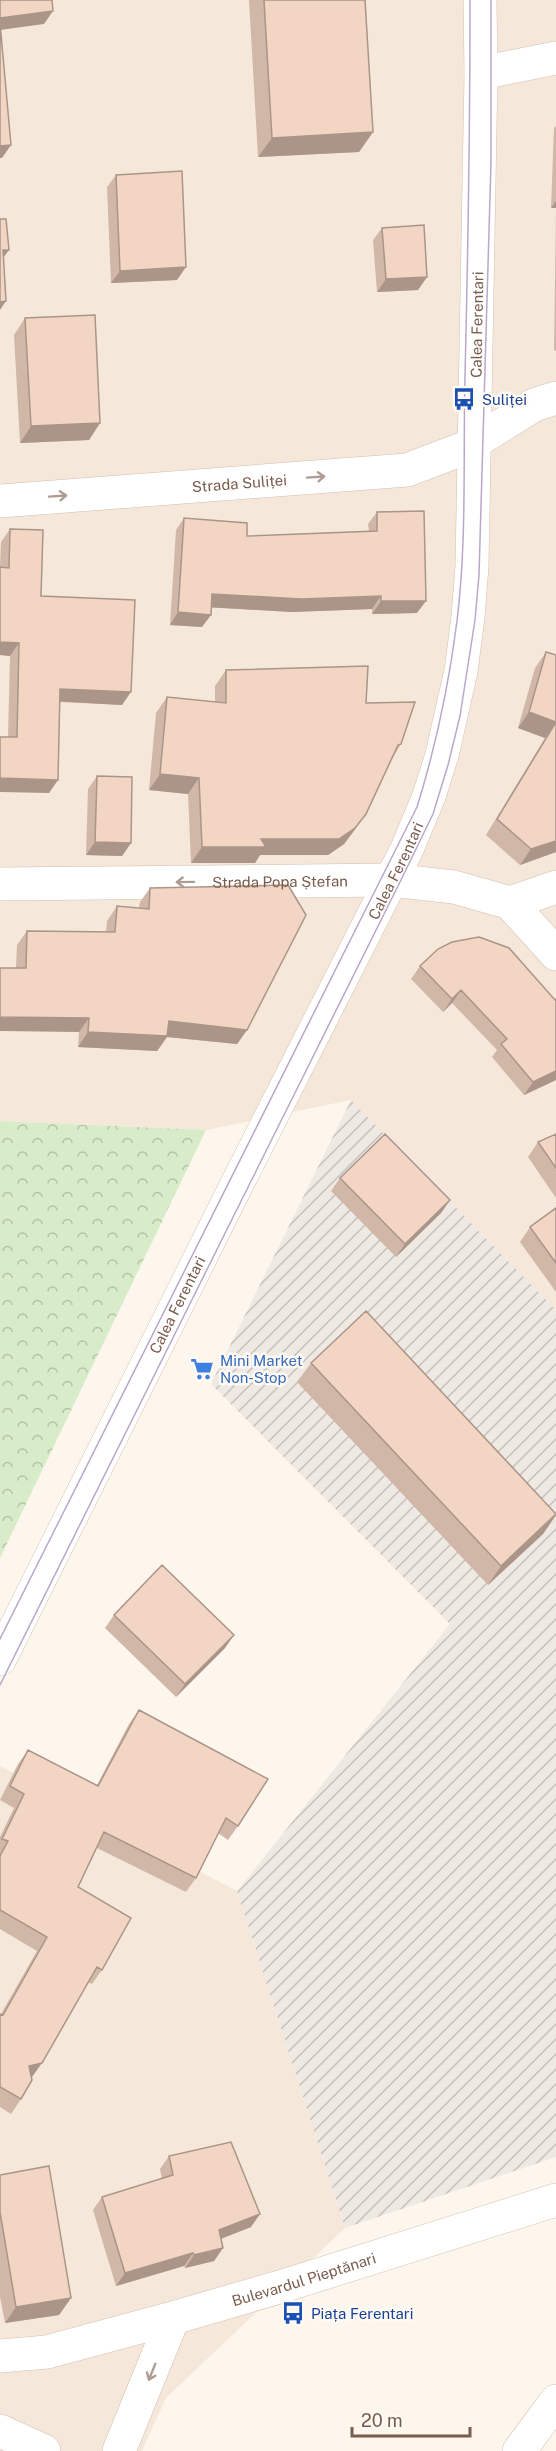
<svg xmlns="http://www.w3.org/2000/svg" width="556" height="2451" font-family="'Public Sans',sans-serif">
<defs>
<pattern id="industrial-furrows" width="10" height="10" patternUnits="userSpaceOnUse" patternTransform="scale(1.5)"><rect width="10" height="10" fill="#efe9e4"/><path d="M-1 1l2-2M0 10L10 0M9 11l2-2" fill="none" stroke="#c7c0bb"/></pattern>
<pattern id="forest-crowns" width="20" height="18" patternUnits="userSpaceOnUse" patternTransform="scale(1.5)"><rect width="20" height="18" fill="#d8ecc9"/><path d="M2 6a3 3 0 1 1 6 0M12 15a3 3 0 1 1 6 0" fill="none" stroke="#b4c2a5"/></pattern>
</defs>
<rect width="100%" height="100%" fill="#fdf6ec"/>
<!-- residential -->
<path fill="#f5e8da" d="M0,0h556v1310l-205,-210 -145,30 -206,-9z
M0,1766l237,125 108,337 -179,170 -24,53h-142z"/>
<!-- industrial -->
<path fill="url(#industrial-furrows)" d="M351,1100l205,210v847l-211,71 -108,-337 213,-267 -239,-240z"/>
<!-- forest -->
<path fill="url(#forest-crowns)" d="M0,1121l206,9 -206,428z"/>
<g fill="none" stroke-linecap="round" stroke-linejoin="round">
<!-- street casing -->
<g stroke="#d1beb0" stroke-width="34">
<g id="street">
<path d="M481,73l75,-15"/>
<path id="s1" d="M0,501l407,-31 58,-22 69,-43 22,-7"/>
<path id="s2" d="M0,884l391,-4 63,7 56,16 46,-16"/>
<path d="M510,903l46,51"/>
<path d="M0,2431l44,20"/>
<path d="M119,2451l54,-133"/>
<path d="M519,2451l37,-50"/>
</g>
</g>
<!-- secondary casing -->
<g stroke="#d6c0b0" stroke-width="34">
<g id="secondary">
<path id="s3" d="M0,1659l238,-477 169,-333 22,-53 13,-41 19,-84 7,-54 4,-51 9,-493 -1,-73"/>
<path id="s4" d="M0,2356l47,-4 126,-34 110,-32 273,-86"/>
</g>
</g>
<!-- street -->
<use href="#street" stroke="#fff" stroke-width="33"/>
<!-- secondary -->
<use href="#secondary" stroke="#fff" stroke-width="33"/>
<!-- tram -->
<path stroke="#b9a8c9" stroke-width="1.5" d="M0,1639l417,-832c19,-61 32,-123 40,-186 10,-81 6,-164 8,-245 3,-125 5,-251 5,-376
M0,1685l401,-805 32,-66 15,-49 12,-49 15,-96 4,-45 12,-413v-162"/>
</g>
<!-- wall -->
<path fill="#d1b7a8" d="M249,0h116l8,132 -14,20 -101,5z
M556,126v225l-2,-1 2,-142h-5l3,-80z
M116,175l61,105 -66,3 -4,-96z
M382,228l45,49 -9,13 -41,2 -4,-52z
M25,318l75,105 -11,17 -69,3 -6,-108z
M377,512l40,101 -45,1v-5l-80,3 -81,-5 -9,20 -32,-2 6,-95 8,-12 63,18 122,-5 -1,-7z
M10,529l31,67 81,109 -62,-3 -11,91 -41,-56 2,-81 -10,-1v-88l1,-25z
M546,652l10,3v197l-36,13 -34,-30 59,-97 -27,-10 17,-60z
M226,670l140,33 35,41 -8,13 -38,73 -11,14 -16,11h-68l-5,8h-64l-3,-69 -39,-4 7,-77 11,-16 48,5v-16z
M97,776l34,67 -9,13 -36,-1 2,-66z
M150,888l97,142 -10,14 -70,-7 -10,14 -79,-4 1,-15 -63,-64 1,-23 10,-14 79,1 1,-11 10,-15 22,2 1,-6z
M420,966l135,34 1,-1v81l-32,15 -32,-38 5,-7 -45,-47 -9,9 -32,-33z
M556,1134v64l-28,-41 10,-15z
M340,1178l110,22 -9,13 -45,44 -65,-66z
M556,1208v84l-36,-50 10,-15z
M311,1363l245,152 -13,19 -55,51 -191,-203z
M114,1615l111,33 -49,49 -71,-69z
M139,1710l99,116 -10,14 -10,-7 -22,45 -10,14 -89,-44 -19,39 24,83 -10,14 -4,-2 -57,95 -10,22 -10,15 -11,-7v-93h1l36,-63 -37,-22v-92l14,-29 -14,-8 18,-36 10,-14 69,35 32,-61z
M169,2156l82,71 -30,12 2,9 -9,13 -29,7 -1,-2 -68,20 -23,-76 9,-13 60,-18 -2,-10z
M0,2175l71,123 -12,17 -54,8 -5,-26z"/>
<!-- shaded-wall -->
<path fill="#aa9588" d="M53,11l-9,13 -44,6v-12z
M373,132l-14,20 -101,5 14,-19z
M11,145l-9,13h-2v-12z
M556,201v7h-5z
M3,250h6l-9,12z
M186,267l-9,13 -66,3 9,-12z
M427,277l-9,13 -41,2 9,-13z
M6,301l-6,9v-8z
M100,423l-11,17 -69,3 11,-17z
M212,594l169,2 -9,13 -80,3 -89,-5z
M381,601h45l-9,12 -45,1z
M178,612l33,3 -9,12 -32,-2z
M0,642l19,1 -9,13 -10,-1z
M60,689l71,3 -9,13 -71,-4z
M529,712l27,10 -11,16 -27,-10z
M160,774l39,4 -11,16 -39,-4z
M0,778l58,2 -9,13 -49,-1z
M366,814l-22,30 -16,11h-68l-5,8h-64l11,-16 59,-8z
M556,841v11l-36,13 11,-16z
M95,842l36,1 -9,13 -36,-1z
M461,990l-9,13 -9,9 9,-13z
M0,1017l89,1 -10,14 -79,-1z
M169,1021l78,9 -10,14 -70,-7 -10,14 -79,-4 10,-15z
M556,1071v9l-32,15 9,-13z
M450,1200l-9,13 -45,44 9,-13z
M556,1515l-13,19 -55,51 13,-19z
M234,1635l-9,13 -49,49 9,-13z
M42,2063l-10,14 -13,3 10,-14z
M260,2214l-9,13 -41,16 9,-13z
M223,2248l-9,13 -29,7 9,-13z
M193,2253l-9,13 -68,20 9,-13z
M71,2298l-12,17 -54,8 11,-16z"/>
<!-- building -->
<path fill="#f3d5c3" stroke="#aa9588" stroke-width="1.5" d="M0,0h52l1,11 -53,7z
M264,0h101l8,132 -101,6z
M0,23l11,122 -11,1z
M182,171l4,96 -66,4 -4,-96z
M0,219h6l3,31h-6l3,51 -6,1z
M424,225l3,52 -41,2 -4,-51z
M95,315l5,108 -69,3 -6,-108z
M424,511l2,90h-45v-5l-80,3 -89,-5 -1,21 -33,-3 6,-94 63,5v13l130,-5v-19z
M10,529l33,1 -2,66 94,4 -4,92 -71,-3 -2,91 -58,-2v-41h17l2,-94 -19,-1v-75l9,1z
M546,652l10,3v67l-27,-10z
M368,666l-2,37 49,-1 -14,42 -3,1 -32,69 -11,14 -16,11h-78l5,8h-64l-3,-69 -39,-4 7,-77 59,6v-33z
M556,722v119l-25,8 -34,-30z
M97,776l35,1 -1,66 -36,-1z
M288,885l18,30 -59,115 -78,-9 -2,15 -79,-4 1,-14 -89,-1v-49h26l1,-37 88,1 2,-26 32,3 1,-21z
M479,937l30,11 46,52 1,-1v72l-23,11 -32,-38 6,-5 -46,-49 -9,9 -32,-33 18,-17 14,-7z
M385,1134l65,66 -45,44 -65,-66z
M556,1134v34l-18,-26z
M556,1208v55l-26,-36z
M366,1311l190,203 -55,52 -190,-203z
M162,1565l72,70 -49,49 -71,-69z
M139,1710l129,69 -30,47 -12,-8 -30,60 -92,-46 -26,55 53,31 -29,52 -5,-3 -55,96 -13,3 3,14 -11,19 -21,-12v-73l3,1 44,-78 -47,-27v-54l8,-15 -6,-2 22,-45 -14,-8 18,-36 70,36z
M231,2142l29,72 -41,16 4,18 -29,7 -1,-2 -68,20 -23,-76 71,-22 -4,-19z
M49,2166l22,132 -55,9 -16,-95v-37z"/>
<!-- one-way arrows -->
<defs><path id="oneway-shaft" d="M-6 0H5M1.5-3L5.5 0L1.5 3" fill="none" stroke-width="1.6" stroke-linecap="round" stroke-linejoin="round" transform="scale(1.5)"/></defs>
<g stroke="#af9d94">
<use href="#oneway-shaft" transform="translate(316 477) rotate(-4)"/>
<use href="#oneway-shaft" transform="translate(58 496) rotate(-4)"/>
<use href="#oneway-shaft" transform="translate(185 882) rotate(179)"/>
<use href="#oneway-shaft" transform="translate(152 2372) rotate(112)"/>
</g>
<!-- icons -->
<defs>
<g id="bus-bare" transform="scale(1.8)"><path d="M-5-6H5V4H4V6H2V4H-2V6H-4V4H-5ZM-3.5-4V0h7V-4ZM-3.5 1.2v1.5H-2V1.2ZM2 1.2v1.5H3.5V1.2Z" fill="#1a4fb4" stroke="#fffaf3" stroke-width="2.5" paint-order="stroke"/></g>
<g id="supermarket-bare" transform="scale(1.8)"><path d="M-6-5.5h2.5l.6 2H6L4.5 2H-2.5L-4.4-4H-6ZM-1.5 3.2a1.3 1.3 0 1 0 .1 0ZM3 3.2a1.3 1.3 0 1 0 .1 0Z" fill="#3f7fe0" stroke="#fffaf3" stroke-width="2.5" paint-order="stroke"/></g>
</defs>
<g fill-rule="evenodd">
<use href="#bus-bare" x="464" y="399"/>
<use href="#supermarket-bare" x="202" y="1369"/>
<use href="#bus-bare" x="293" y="2313"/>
</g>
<g text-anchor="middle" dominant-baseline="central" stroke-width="5" stroke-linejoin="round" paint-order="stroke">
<!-- street labels -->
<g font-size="15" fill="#7a5c4d" stroke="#fffaf3">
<text stroke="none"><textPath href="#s3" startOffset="1440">Calea Ferentari</textPath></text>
<text stroke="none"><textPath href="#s1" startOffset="240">Strada Suliței</textPath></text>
<text stroke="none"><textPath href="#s3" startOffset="882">Calea Ferentari</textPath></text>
<text stroke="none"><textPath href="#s2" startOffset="280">Strada Popa Ștefan</textPath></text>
<text stroke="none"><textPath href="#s3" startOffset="396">Calea Ferentari</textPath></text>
<text stroke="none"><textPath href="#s4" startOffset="314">Bulevardul Pieptănari</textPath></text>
</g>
<!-- transit labels -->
<g font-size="15" fill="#164399" stroke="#fffaf3" text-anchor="start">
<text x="482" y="399">Suliței</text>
<text x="311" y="2313">Piața Ferentari</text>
</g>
<!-- shop labels -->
<g font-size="15" fill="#366cbe" stroke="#fffaf3" text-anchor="start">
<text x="220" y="1360">Mini Market<tspan x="220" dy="17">Non-Stop</tspan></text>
</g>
</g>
<!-- scale -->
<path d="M352 2427v9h118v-9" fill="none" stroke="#7a5c4d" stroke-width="3"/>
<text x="361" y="2427" font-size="18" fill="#7a5c4d" stroke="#fffaf3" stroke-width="4.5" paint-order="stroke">20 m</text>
</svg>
